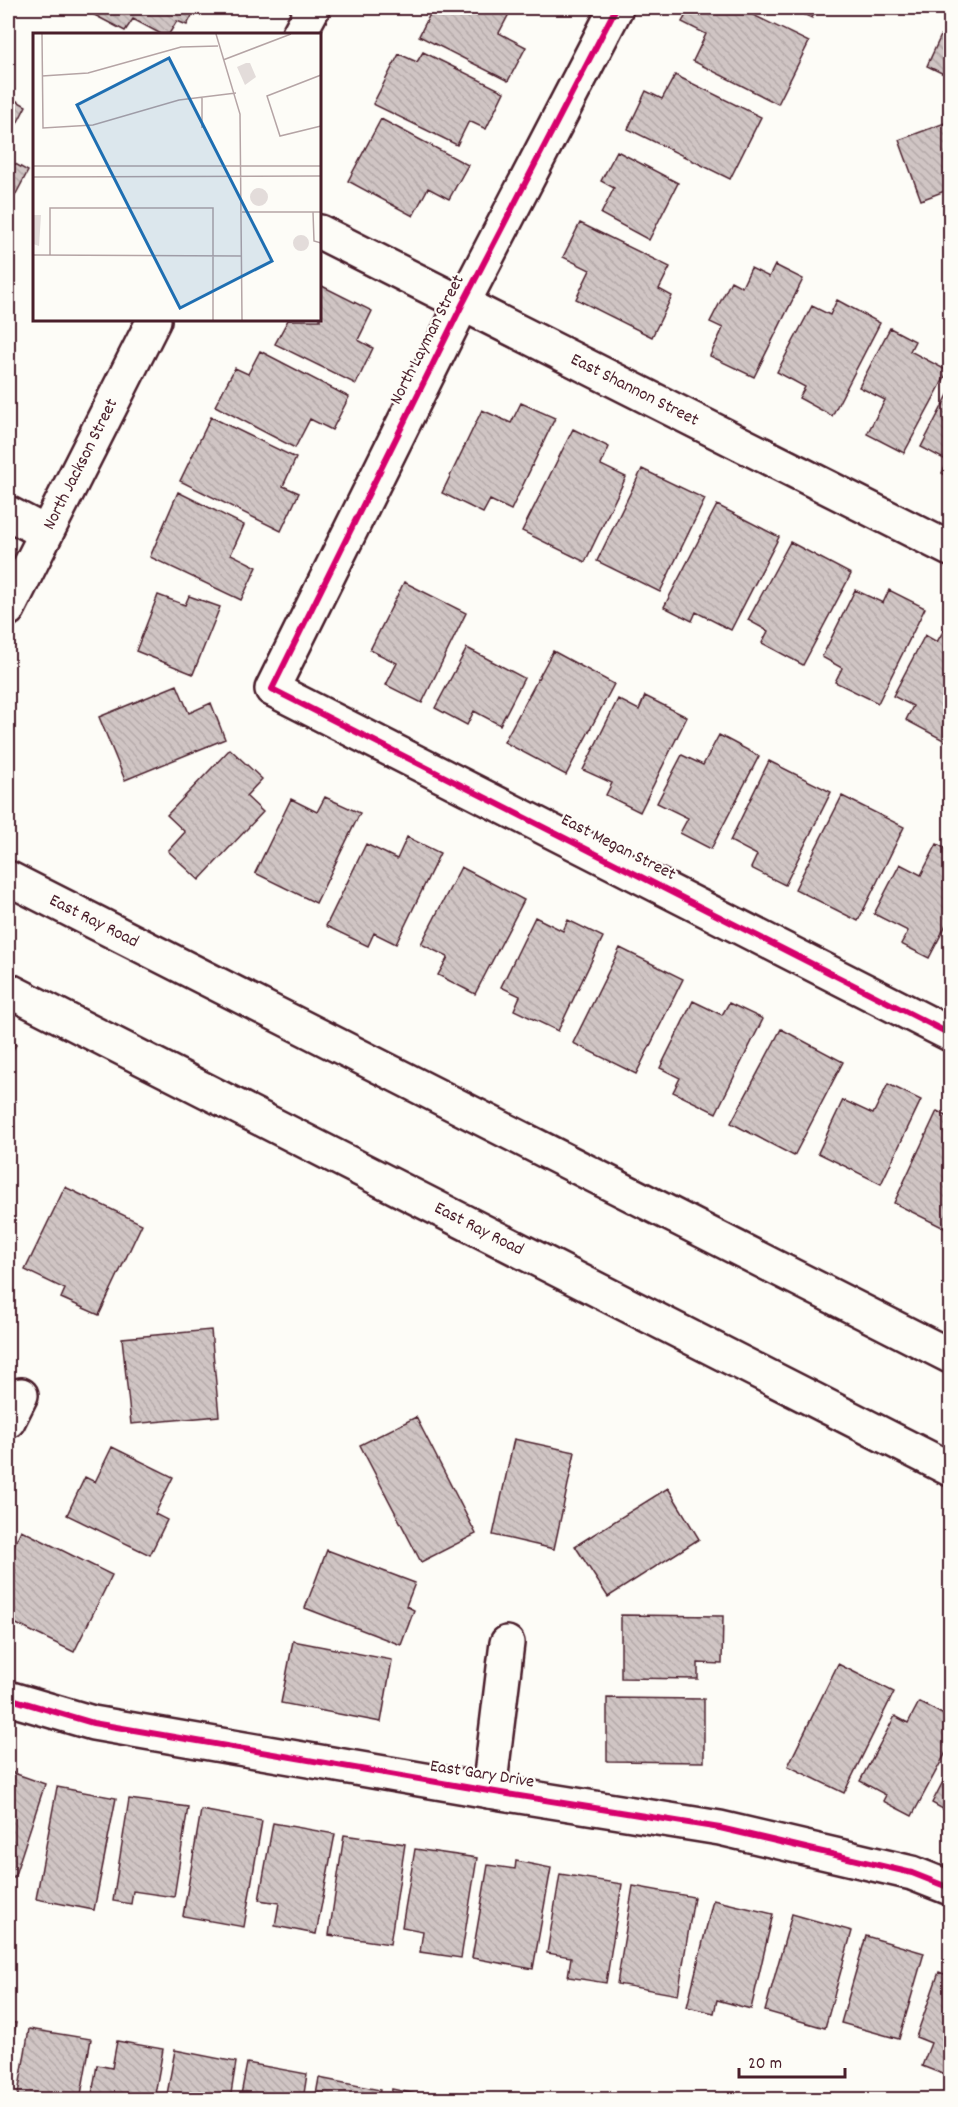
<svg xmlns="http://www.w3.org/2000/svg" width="958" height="2107" font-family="Dekko,sans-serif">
<defs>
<pattern id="building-back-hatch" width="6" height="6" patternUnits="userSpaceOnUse" patternTransform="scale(1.5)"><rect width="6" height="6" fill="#d0c5c4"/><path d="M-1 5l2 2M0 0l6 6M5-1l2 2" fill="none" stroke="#b4a9a9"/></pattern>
</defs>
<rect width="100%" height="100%" fill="#fdfcf7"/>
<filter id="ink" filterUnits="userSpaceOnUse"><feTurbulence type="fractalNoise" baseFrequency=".0167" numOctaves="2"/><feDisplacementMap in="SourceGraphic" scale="12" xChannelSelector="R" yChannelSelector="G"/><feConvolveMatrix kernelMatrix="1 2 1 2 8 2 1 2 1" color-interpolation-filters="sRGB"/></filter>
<g filter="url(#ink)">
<!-- building -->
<path fill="url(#building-back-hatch)" stroke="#4a1f2b" stroke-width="1.5" d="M81,8h115l-9,17 -10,-4 -8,13h-8l-28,-15 -8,12z
M419,8h93l-13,25 27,14 -18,34 -89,-45 11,-22z
M690,8h49l70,34 -31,62 -85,-43 13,-27 -24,-12z
M790,8h27l-5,10z
M950,16v61l-23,-11z
M423,52l81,40 -18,37 -17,-8 -12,24 -84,-41 26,-50 18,8z
M675,75l86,42 -31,62 -102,-50 18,-38 16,8z
M8,96l18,10 -18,35z
M381,119l87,46 -19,34 -21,-11 -15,28 -65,-35z
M950,121v68l-29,11 -22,-60z
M617,151l61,32 -29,57 -48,-26 13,-26 -13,-7z
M8,160l20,11 -20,38z
M580,223l90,44 -11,22 13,7 -20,41 -76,-38 14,-29 -27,-13z
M775,265l28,14 -49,98 -44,-21 13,-28 -13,-6 21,-41 11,6 9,-19 18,9z
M320,285l52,26 -14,29 15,8 -17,36 -81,-40 13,-24h32z
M837,300l43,23 -48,93 -33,-18 6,-11 -28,-15 35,-66 18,9z
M890,328l25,13 -5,10 38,20 -44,82 -37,-19 18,-34 -26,-13z
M260,351l89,46 -17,33 -22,-11 -15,29 -80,-42 20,-38 13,6z
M948,395l2,2v81l-8,-5 6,-12 -27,-14z
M521,403l34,15 -44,92 -21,-10 -7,13 -41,-20 40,-83 29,13z
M211,417l85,41 -13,28 16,7 -18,38 -101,-50z
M573,429l36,18 -8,18 25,12 -41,85 -63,-31z
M642,469l63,30 -45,93 -63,-31z
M178,492l66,33 -13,29 26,13 -16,33 -91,-43z
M717,505l62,32 -48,93 -35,-18 -4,9 -28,-14z
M790,542l61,32 -48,91 -41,-22 6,-12 -20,-11z
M404,582l62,31 -44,90 -36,-18 11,-22 -27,-13z
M855,590l28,13 6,-13 36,18 -47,95 -43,-21 7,-14 -20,-11z
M158,595l27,10 4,-9 31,11 -27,67 -57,-23z
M948,623l2,1v111l-3,7 -41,-22 7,-14 -20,-10 32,-61 12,7z
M467,648l57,30 -24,47 -26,-14 -7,14 -32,-17z
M553,651l61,33 -48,91 -62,-33z
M177,685l12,28 22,-10 14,36 -100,41 -26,-63z
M645,696l42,21 -47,95 -34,-17 6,-12 -29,-13 35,-71 21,11z
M719,735l40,21 -48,93 -31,-16 8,-15 -31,-15 25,-48 21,10z
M230,749l32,30 -16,17 17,16 -64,68 -31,-29 17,-19 -18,-17z
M769,761l62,31 -46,93 -34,-17 6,-13 -27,-14z
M842,796l62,31 -46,94 -63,-32z
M325,797l35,16 -44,90 -61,-30 36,-74 26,13z
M407,837l33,16 -44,91 -22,-11 -6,13 -42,-20 40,-82 31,15z
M937,844l13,7v66l-21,41 -28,-14 7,-13 -34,-17 26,-50 21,11z
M461,867l63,33 -49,94 -37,-19 10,-18 -27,-13z
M535,917l28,14 5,-11 35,17 -45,94 -44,-21 6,-14 -19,-9z
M620,948l63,31 -47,95 -63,-31z
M693,1001l29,14 7,-12 34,16 -47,94 -43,-21 7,-14 -20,-10z
M781,1029l62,33 -49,94 -63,-33z
M8,1040l8,5 -5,7 -3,-2z
M888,1084l33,16 -40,84 -63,-31 25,-53 30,14z
M937,1111l13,7v113l-56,-28z
M65,1187l77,37 -43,91 -38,-17 4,-9 -40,-19z
M211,1330l8,86 -88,8 -9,-86z
M416,1417l60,117 -55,28 -61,-117z
M514,1439l61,13 -21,97 -61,-14z
M112,1447l61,30 -18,37 12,6 -17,35 -83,-40 18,-38 10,5z
M668,1488l31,51 -91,58 -33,-51z
M21,1530l91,45 -38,77 -66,-32v-34l7,-16 -7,-4v-7z
M327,1550l88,33 -9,23 8,4 -13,35 -96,-37z
M621,1615l102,1 -1,48 -24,-1v16l-77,-1z
M293,1641l99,19 -11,62 -100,-19z
M838,1664l56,28 -50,101 -56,-27z
M607,1698l97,1v63l-97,-1z
M919,1702l31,16v27l-38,71 -29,-15 3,-6 -26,-14 35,-65 13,7z
M950,1768v45l-18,-10z
M8,1771l37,13 -31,94 -6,-3z
M57,1787l59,11 -22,112 -58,-11z
M129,1799l59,8 -14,90 -41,-6 -2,13 -18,-3z
M201,1810l61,11 -18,106 -61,-11z
M273,1823l62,11 -19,100 -41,-8 4,-23 -20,-3z
M344,1835l61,9 -15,100 -61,-9z
M415,1849l62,9 -16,100 -41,-6 3,-21 -21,-4z
M516,1861l35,7 -18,101 -61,-11 16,-93 27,4z
M560,1874l62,10 -16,99 -38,-6 3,-20 -24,-4z
M633,1886l61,11 -16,98 -61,-11z
M713,1900l60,14 -22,95 -34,-9 -3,13 -27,-6z
M792,1914l60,17 -27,97 -60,-17z
M866,1936l58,17 -25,86 -58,-16z
M939,1972l11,4v101l-28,-11 9,-23 -15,-6z
M8,2022l8,1 -8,43z
M29,2029l62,10 -11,61h-63z
M117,2041l46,8 -9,51h-63l6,-35 15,3z
M175,2050l61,12 -6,38h-64z
M247,2063l60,11 -4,26h-63z
M319,2078l61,12 -2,10h-63z
M392,2089l53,11h-55z"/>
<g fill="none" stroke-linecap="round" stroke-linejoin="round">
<!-- street casing -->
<g stroke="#4a1f2b" stroke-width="38">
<g id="street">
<path d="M616,8l-154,297 -190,384 678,345"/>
<path d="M299,34l14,-26"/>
<path id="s1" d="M320,232l630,317"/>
<path d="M8,513l38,20"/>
<path id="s2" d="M8,609l146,-289"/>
<path d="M8,1421l13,-26"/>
<path d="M8,1698l85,25 396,68 231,37 192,45 38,15"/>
<path d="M489,1791l18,-148"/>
</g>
</g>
<!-- primary casing -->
<g stroke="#4a1f2b" stroke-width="38">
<g id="primary">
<path id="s3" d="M8,878l942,478"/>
<path id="s4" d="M8,990l942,479"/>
</g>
</g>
<!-- street -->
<use href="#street" stroke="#fdfcf7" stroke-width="33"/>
<!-- primary -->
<use href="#primary" stroke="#fdfcf7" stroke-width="33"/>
<!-- cycleway casing -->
<g stroke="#fdfcf7" stroke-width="10">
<path id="cycleway" d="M616,8l-154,297 -190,384 678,345
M8,1698l85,25 396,68 231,37 192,45 38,15"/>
</g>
<!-- cycleway -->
<use href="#cycleway" stroke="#d6006c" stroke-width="6"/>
</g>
</g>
<g text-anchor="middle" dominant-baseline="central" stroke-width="4.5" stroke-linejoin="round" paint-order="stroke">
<!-- street labels -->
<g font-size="18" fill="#4a1f2b" stroke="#fdfcf7">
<text transform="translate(428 340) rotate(-63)">North Layman Street</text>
<text stroke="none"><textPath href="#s1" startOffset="352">East Shannon Street</textPath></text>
<text stroke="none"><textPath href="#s2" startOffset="162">North Jackson Street</textPath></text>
<text transform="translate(618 848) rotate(27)">East Megan Street</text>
<text stroke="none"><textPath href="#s3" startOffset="96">East Ray Road</textPath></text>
<text stroke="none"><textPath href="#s4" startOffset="528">East Ray Road</textPath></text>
<text transform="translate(482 1775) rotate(9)">East Gary Drive</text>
</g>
</g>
<!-- overview -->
<g transform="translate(33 33)">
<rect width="288" height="288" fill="#fdfcf7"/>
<path d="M213,30h4l6,14 -11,8 -8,-18zM217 164a9 9 0 1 1 18 0a9 9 0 1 1-18 0ZM0,182h8l-2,31 -6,-2zM260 210a8 8 0 1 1 16 0a8 8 0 1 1-16 0Z" fill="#e3dcda"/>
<path fill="none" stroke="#b5a4a5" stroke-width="1.5" d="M9,1l1,94 50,-3 86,-25 57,-7M183,1l24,80 2,206M190,27l68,-26M288,42l-54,21 13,40 41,-10M9,43l46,-3 93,-26 37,-1M169,64v31M0,133h288M0,144l288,-1M209,179h79M280,179l1,29 7,2M0,222l209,1M17,223v-48h163v112"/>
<path fill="#1f6fb2" fill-opacity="0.15" stroke="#1f6fb2" stroke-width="3" d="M136,25l103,203 -92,47 -103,-203z"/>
<rect width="288" height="288" fill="none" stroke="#4a1f2b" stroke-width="3"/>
</g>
<!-- margin -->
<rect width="958" height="2107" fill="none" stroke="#fdfcf7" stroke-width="30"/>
<rect x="15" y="15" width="928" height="2077" fill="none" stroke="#4a1f2b" stroke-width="2" filter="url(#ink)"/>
<!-- scale -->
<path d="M739 2068v9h106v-9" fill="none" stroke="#4a1f2b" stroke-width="3"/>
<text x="748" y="2068" font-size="18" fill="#4a1f2b" stroke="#fdfcf7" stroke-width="4.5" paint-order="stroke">20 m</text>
</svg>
